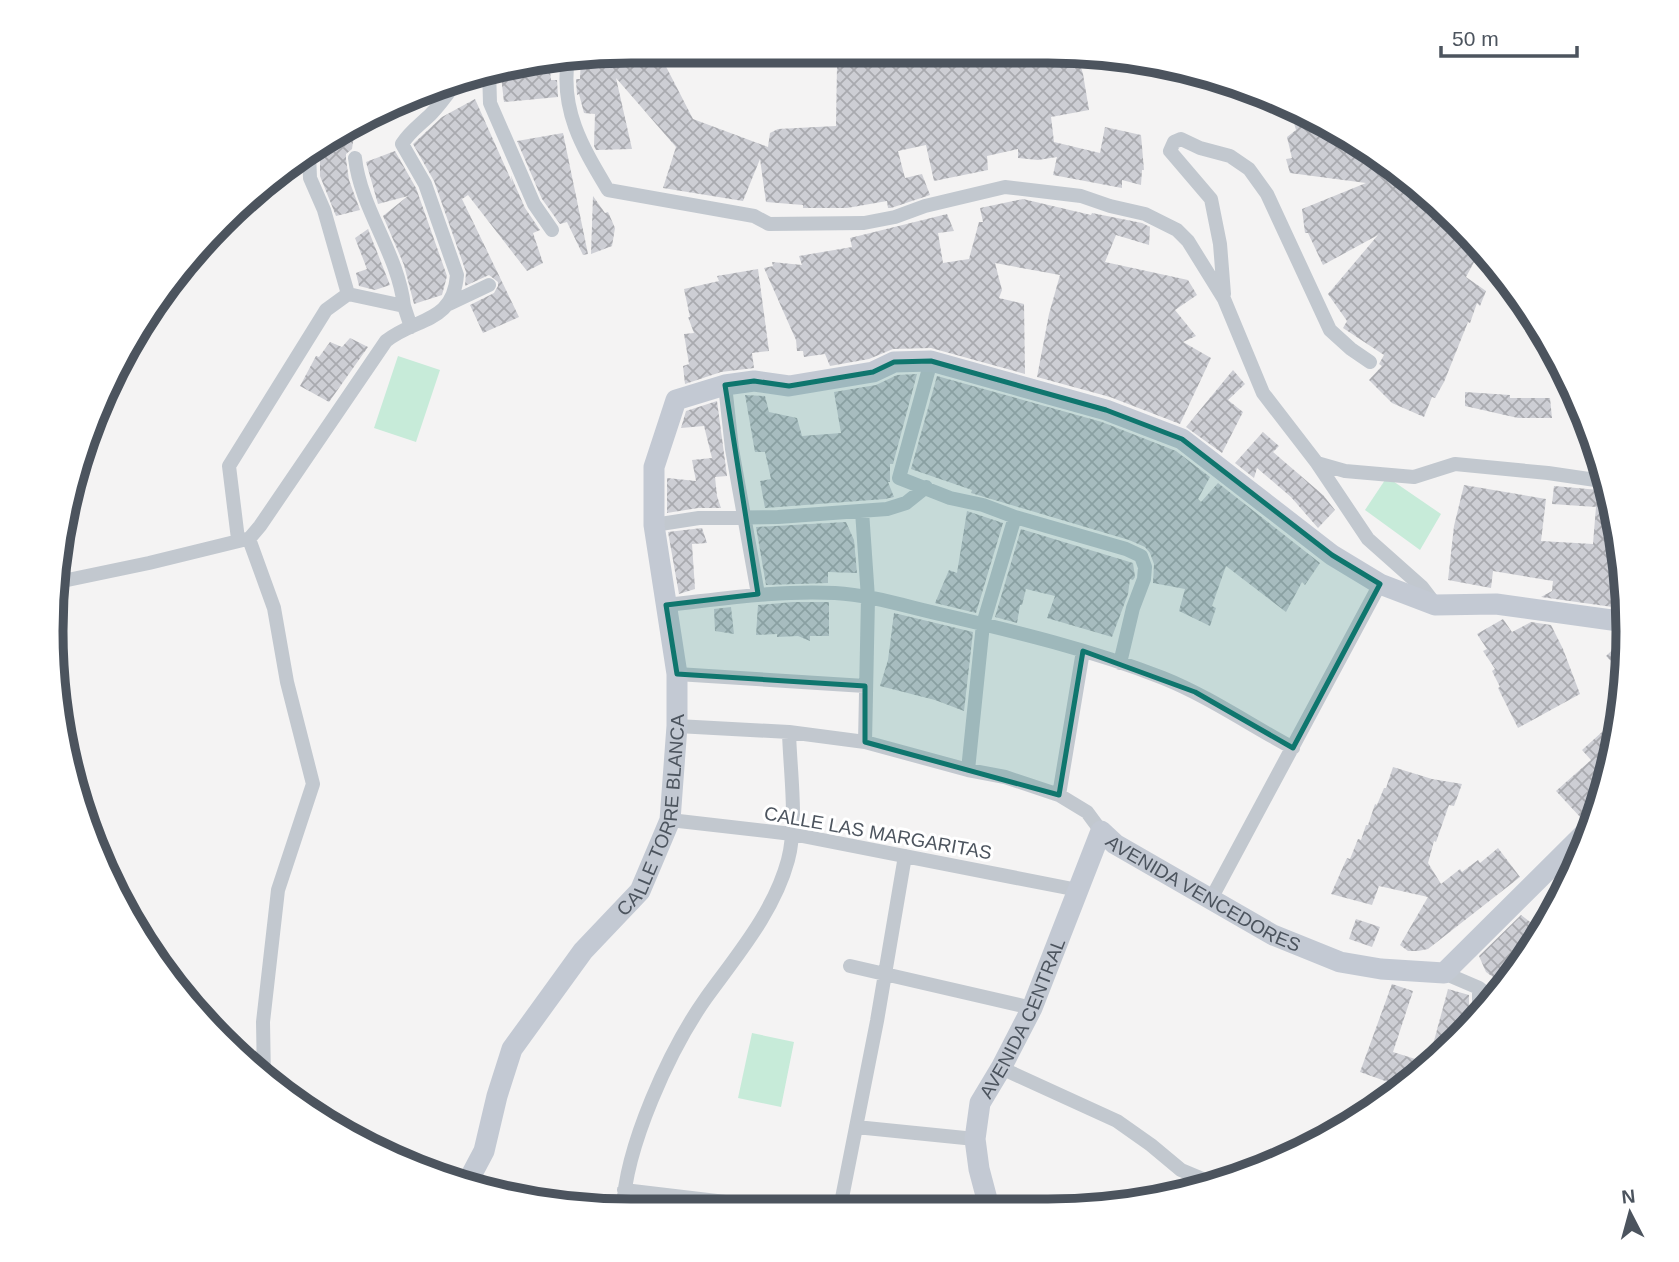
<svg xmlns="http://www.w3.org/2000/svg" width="1679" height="1262" font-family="Arial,sans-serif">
<defs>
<pattern id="building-cross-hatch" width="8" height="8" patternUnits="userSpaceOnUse" patternTransform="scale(1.75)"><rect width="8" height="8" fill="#cdced4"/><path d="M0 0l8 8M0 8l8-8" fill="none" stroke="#a9aaaf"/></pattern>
</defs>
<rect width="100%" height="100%" fill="#f4f3f3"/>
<!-- garden -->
<path fill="#c7ebd9" d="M398,356l42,14 -24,72 -42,-14z
M1387,477l54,37 -21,36 -55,-40z
M752,1033l42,9 -13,65 -43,-9z"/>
<!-- building -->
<path fill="url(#building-cross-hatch)" d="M631,51h27l35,68 75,28 2,-14 8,-4 58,-3 1,-60 29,-2 -4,-13 211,1 2,5h3l5,17 6,36 -38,7 3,25 46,11 5,-26 36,8 3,35h-2l-1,15 -19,-5v8l-69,-13 4,-18 -19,3 -20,-2v-9l-31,7 1,14 -54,11 -8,-36 -28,6 7,27 17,-4 8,21 -39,13h-3l-1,-7 -40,7h-44v-3l-37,-3 -6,-43 -17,42 -80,-13 13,-41 -60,-69 16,71 -36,1 -2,-4 1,-32 -11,-1 -5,-19 -2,1 -1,-16h4l1,-22z
M549,62l2,18h6l1,17 -54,5 -4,-34z
M475,99l37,83 -1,-6 14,32 15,22 -7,3 10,30 -16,8 -59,-76 -6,4 57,118 -36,16 -13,-28 24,-12 4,-7v-4l-9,-7 -24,11 1,-14 -32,-91 -21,-37 29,-27z
M1291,113l80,36 109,102 -14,26 20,14 -6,15 -3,-3 -7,20 -2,-1 -24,60 -9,16 -3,-1 -8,20 -32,-14 -23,-23 13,-14 -3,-2 5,-9 -41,-27 4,-7 -19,-27 50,-59 -55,30 -15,-32h-3l-3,-24 64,-26 -76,-10 -4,-14 6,-1 -5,-21 9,-7z
M356,122l-4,27 -6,5v5l3,21 11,30 -24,6 -16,-40v-31l21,-16z
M563,133l25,121 -5,1 -16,-33 -7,2 -18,-25 -25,-58z
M395,151l21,37 31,88 -5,19 -28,9 -10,-39 -21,-49 25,-20 -30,8 -12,-42z
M593,196l12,17 3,-1 7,16 -3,18 -21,8z
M1023,199l68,16 1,-2 50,10 8,4 -1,18 -33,-10 -11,27 83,18 9,15 -22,15 21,26 -13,6 28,16 -31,66 -70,-27 -73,-20 12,-63 11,-39 -65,-12 7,27 -3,8 25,6 1,70 -94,-26 -38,1 -24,10 -39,7 -5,-12 -21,3 -1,-6h-6l-1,-11 -32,-72 9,-2 -1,-4 30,3 -3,-9 53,-9 -2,-9 97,-24 7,17 -16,2 5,30 26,-4 10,-37h4l-3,-14z
M368,229l22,56 -15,5 -16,-4 -3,-13 11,-4 -12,-31z
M758,269l11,82 -17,2 2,15 -33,4 -36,12 -2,-18 6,-2 -5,-30 10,-1 -6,-16h2l-6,-28 35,-8 -2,-5z
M350,338l18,9 -39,55 -29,-16 16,-30 3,1 11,-15 12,5z
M1233,370l12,14 -17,16 15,12 -21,41 -36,-26z
M917,374l-24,90h-3v18h-2l6,15 -9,2 -120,9 -5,-27 11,-2 -6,-27h-10l-10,-57 20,1 4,16 28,6 5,18 39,-3 -7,-41 42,-7 21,-10z
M937,376l165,46 74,29 34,26 -12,22 3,3 17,-19 102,80 -15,22 -3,-3 -16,30 -60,-46 -14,40 4,2 -6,18 -31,-15 6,-22 -32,-6 1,-19 -4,-11 -5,-6 -16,-7 -158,-47 1,-3 -61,-21z
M1465,392l45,3v3h40l2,20h-34l-53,-12z
M717,401l10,75 -12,1 2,19 4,12h-23l-31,5v-35l29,3 -4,-21 20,-2 -8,-32 -23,2 5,-17z
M1263,432l16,14 -6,6 50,43 12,15 -17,18 -27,-31 -34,-29 -3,10 -19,-15z
M1464,485l82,14 -5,42 52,3 3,-37 -44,-3 2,-18 56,5 17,102v16l-86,-12 11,-6 1,-10 -60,-10 -2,17 -43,-8 6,-54z
M967,511l36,12 -27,90 -41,-10 14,-33 8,3z
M846,522l8,18 3,33 -29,-1v11l-62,2 -10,-58z
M702,528l5,15 -15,1 3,45 -16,5 -11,-62z
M1021,529l112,34 2,14 -2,3 -3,-1 -2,15 -16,43 -65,-19 8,-22 -29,-7 -4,16h-2l-3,18 -22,-6z
M793,602h36v34h-19v5l-12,-5 -21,1v-3l-21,1 2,-30z
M731,607l3,27 -19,-3 -1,-22z
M894,613l79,19 -9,79 -29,-11 -55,-14 8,-26z
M1503,619l9,13 19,-10 20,3 12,24 17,45 -62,34 -20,-40 2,-1 -8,-16 3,-2 -12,-18 4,-2 -10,-15z
M1626,637l-2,37 -18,-18z
M1622,714l-20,83 -21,21 -25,-27 35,-31 -9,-10z
M1393,767l39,12 30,5 -8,22 -5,-1 -13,37 -2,-1 -6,22 13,21 19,-15 2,3 16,-12 2,3 18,-15 22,29 -92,72 -10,2h-10l-8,-6 28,-48 -49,-11 -7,19 -41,-11 16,-36 3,1 8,-20 3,1 5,-15h2l7,-21 2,1 7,-17h2z
M1521,915l22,17 -39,53 -18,-13 -7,-16z
M1356,919l24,8 -8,20 -23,-8z
M1392,984l21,7 -20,61 35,11 20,-74 21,6v21l-4,15 -64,61 -21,12 8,-22 -28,-10z"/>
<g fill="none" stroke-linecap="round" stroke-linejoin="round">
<!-- street -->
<path stroke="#c2c8cf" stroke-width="14" d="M568,59c-8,52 15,89 40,131l146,26 15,8 95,-1 31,-6 30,-11 80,-19 76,9 29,10 35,8 32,16 11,11 36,58 39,94 54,70 51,76 54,48 13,17
M489,69l1,34 44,101 18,26
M309,153l1,25 14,32 24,84
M355,158c6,52 43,95 49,148
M1224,294l-4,-50 -9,-45 -41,-48 4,-9 7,-3 19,9 30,8 19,13 18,25 63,136 21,19 19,13
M449,304l40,-19
M931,361l-32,117 51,20 33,7 32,12 111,32 15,7 4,11 -1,12 -11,29 -13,55
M725,385l7,64 26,145
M1317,463l28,8 69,6 41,-13 93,9 61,9
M862,511l6,87 -3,144
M654,525l45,-7 79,-1 109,-8 19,-6 20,-16
M238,539l-9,-73 97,-156 22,-16 56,12 7,21
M249,539l11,-13 126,-185c30,-24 67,-17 71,-66l-32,-91 -23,-40c8,-13 19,-20 29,-30 10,-10 18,-22 26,-33
M249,539l25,69 13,74 26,102 -35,106 -15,132 1,57
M58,582l91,-19 98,-24
M666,605c56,-6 113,-15 169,-12 36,2 73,14 109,22 73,17 148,35 219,63 45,18 87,47 130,70
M677,674l188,12
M677,726l112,6 76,10 103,28 37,7 54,18 28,17 14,19
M968,770l15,-146 32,-107
M1059,795l24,-144
M670,820l122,14 286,56
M1211,899l169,-315
M850,966l182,42
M1444,973l35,15 15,12
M1479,1019v-31
M1001,1068l116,53 34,24 30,25 31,13
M856,1127l119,12
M624,1190l160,19
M840,1208l37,-187 28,-165
M623,1210c2,-63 47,-161 83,-212 31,-43 68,-86 82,-138 10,-38 2,-88 1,-128"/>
<!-- secondary -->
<g stroke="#c3c9d3" stroke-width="21">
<path id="s1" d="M466,1185l18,-34 13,-55 15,-47 71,-98 57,-60 30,-71 7,-94v-52l-23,-149v-58l22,-67 49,-15 29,-4 35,5 84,-14 21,-10 37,-1 175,49 76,29 150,116 48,29 55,21 61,-1 130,18"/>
<path id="s2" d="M989,1207l-10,-38 -4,-30 5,-36 21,-35 31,-60 69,-177 14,13 158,91 67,27 41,7 63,4 150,-149"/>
</g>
</g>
<!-- marked area -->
<path fill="#0f766e" fill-opacity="0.2" stroke="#0f766e" stroke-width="5" stroke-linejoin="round" d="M931,361l175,49 76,29 150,116 48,29 -87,164 -98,-56 -112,-41 -24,144 -194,-53v-56l-188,-12 -11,-69 92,-11 -33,-209 29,-4 35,5 84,-14 21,-10z"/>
<g text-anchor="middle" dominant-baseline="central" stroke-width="6" stroke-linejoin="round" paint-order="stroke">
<!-- street labels -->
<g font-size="19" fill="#4c545e" stroke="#fff">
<text stroke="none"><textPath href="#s1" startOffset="425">CALLE TORRE BLANCA</textPath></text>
<text transform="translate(878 833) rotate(10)">CALLE LAS MARGARITAS</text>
<text stroke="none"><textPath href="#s2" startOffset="525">AVENIDA VENCEDORES</textPath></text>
<text stroke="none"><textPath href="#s2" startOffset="201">AVENIDA CENTRAL</textPath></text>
</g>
</g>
<!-- crop -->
<path d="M0 0H1679V1262H0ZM631 63H1048A568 568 0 0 1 1616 631V631A568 568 0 0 1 1048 1199H631A568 568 0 0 1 63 631V631A568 568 0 0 1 631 63Z" fill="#fff" fill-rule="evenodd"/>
<path fill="none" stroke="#4c545e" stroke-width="9" d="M631 63H1048A568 568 0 0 1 1616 631V631A568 568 0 0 1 1048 1199H631A568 568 0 0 1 63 631V631A568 568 0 0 1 631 63Z"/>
<!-- north arrow -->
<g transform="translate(1630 1213) rotate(354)" stroke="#ffffff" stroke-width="5" paint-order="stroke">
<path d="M0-5L12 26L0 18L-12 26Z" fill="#4c545e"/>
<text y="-10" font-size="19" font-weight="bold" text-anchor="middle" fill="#4c545e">N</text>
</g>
<!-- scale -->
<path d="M1441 46v10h136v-10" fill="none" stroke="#4c545e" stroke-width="3.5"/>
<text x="1452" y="46" font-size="21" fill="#4c545e" stroke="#ffffff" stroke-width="5" paint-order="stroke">50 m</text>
</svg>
